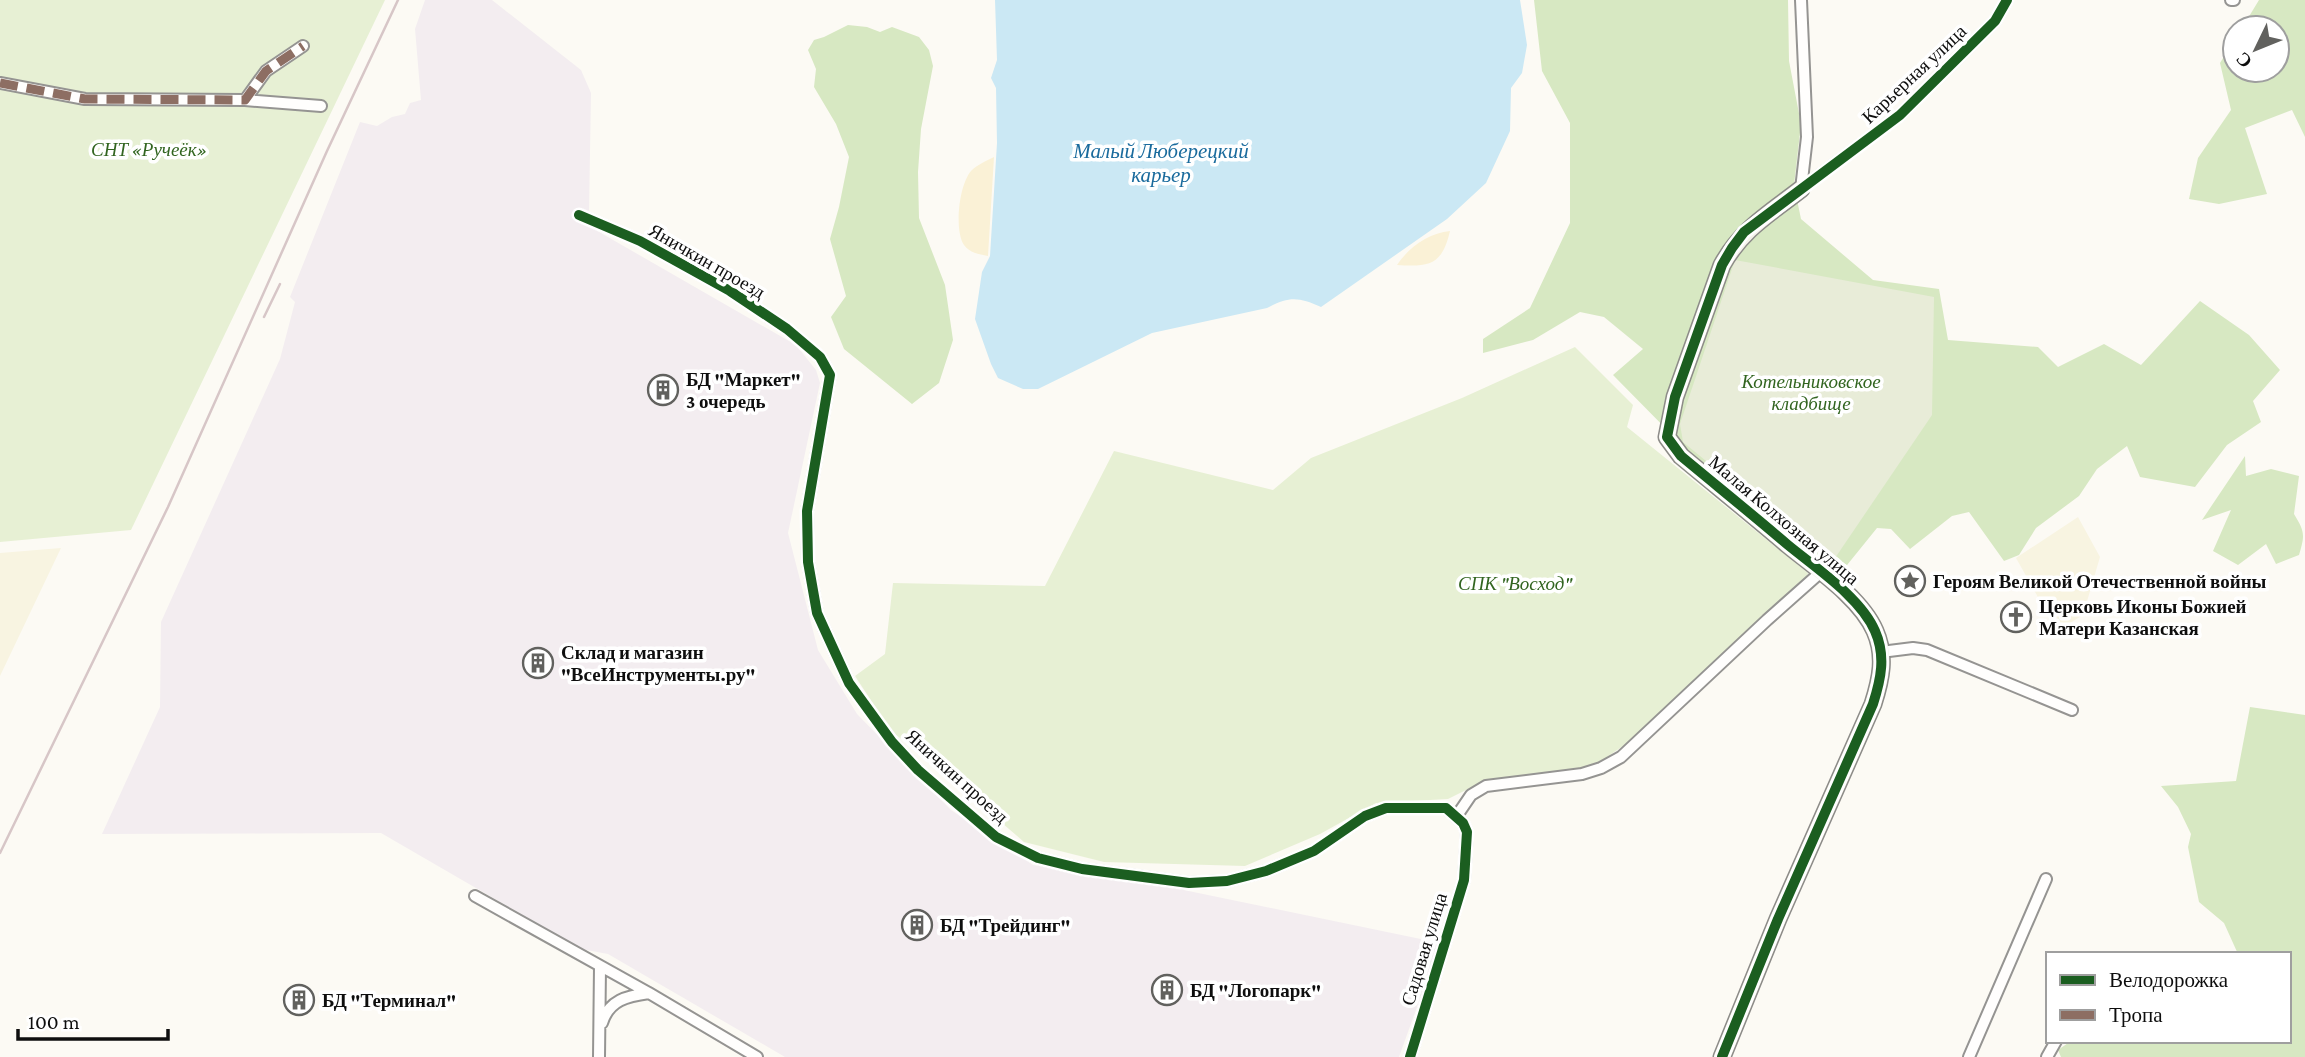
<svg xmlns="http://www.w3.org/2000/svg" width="2305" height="1057" font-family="'Crimson Pro',serif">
<rect width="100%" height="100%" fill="#fcfaf4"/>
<!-- industrial -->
<path fill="#f3edf0" d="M425,0h67l89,70 10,23 -2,119 -8,-1 -1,10 216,124 20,25 4,13 -32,150 30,117 39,64 94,96 82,55 112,17 295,61 -41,114h-614l-177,-103 -27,-5 -200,-116 -279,1 58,-127 1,-85 119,-263 15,-57 -5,-5 70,-175 17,4 15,-9 13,-3 5,-11 11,-3 -6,-71z"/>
<!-- farmland -->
<path fill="#f8f4e1" d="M2078,517l22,40 -17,58 -26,16 -41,-73z
M61,548l-61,128v-123z"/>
<!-- green -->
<path fill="#e7f0d4" d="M0,0h385l-254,530 -131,12z
M1575,347l58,58 -6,22 181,146 -2,9 -173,157 -39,27 -110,15 -36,18 -72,4 -56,31 -75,32 -141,-4 -80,-20 -93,-80 -40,-31 -36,-55 30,-22 8,-71 152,3 69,-135 159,39 38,-32 151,-60z"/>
<!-- forest -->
<path fill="#d7e8c2" d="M1534,0h254l1,61 12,63 -7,61 7,34 72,61 66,9 9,51 90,7 20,20 46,-23 37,21 59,-64 49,34 31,35 -27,31 8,21 -34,23 -32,42 -55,-10 -13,-31 -30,23 -18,27 -43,32 -17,27 -15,6 -35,-49 -17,4 -42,33 -19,-20 -14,-1 -38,47 -158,-131 -68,-69 30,-26 -39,-32 -24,-5 -47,28 -50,13v-14l47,-31 40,-85v-100l-28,-52z
M2259,0h46v137l-13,-27 -47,18 22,66 -48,10 -30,-5 9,-41 33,-48 -11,-47 15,-24v31h42v-42h-35z
M848,25l19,2 13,5 12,-5 27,10 10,13 4,16 -12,63 -3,43 1,46 26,67 8,55 -14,43 -27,21 -68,-55 -13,-32 15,-21 -16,-57 9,-32 10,-50 -13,-33 -22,-37 2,-18 -8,-19 6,-10 10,-3z
M2245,456l1,20 25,-7 28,7 -5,38c11,18 11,21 5,41l-23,9 -10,-20 -28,21 -25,-14 18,-41 -29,10z
M2250,707l55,8v342h-244l-3,-7 13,-9h218v-87h-51l-14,-31 -25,-21 -11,-55 3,-13 -13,-27 -17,-21 75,-5z"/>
<!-- sand -->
<path fill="#faf1d6" d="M994,157l-6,99c-10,-2 -18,-3 -24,-11 -10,-15 -5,-60 7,-74 6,-6 15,-10 23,-14z
M1450,231c-8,34 -20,36 -53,34 12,-18 32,-32 53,-34z"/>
<!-- cemetery -->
<path fill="#e8ecd8" d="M1735,260l199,37 -2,118 -101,149 -148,-122 -3,-18z"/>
<!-- water -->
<path fill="#cbe8f4" d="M995,0h525l7,45 -5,28 -11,15 -1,43 -24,52 -39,36 -126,88c-22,-10 -32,-11 -54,1l-115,25 -114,56h-15l-25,-11 -7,-14 -16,-45 7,-47 8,-16 7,-113 -1,-55 -5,-10 6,-18z"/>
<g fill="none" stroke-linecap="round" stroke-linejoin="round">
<!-- street casing -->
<g stroke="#959492" stroke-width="14">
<path id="street" d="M1801,0l6,137 -6,52
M2231,0h3
M0,83l85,16 160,1 21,-29 37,-25
M245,100l76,6
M1801,189l99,-74 95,-94 12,-21
M579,215l61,26 90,50 57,38 33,28 10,18 -23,136 1,51 9,51 32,70 43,59 26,28 78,67 42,21 44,11 107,14 38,-2 39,-10 48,-20 51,-35 21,-8h60l17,15 4,9 -3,48 -54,177
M1881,652l32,-4 14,2 145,60
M1456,817l15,-22 15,-9 96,-12 19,-6 20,-11 146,-137 54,-48
M475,896l174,97 108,64
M602,1023c7,-23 25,-27 47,-30
M599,1057l1,-90
M1969,1057l77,-178
M2047,1057l9,-16"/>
</g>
<!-- secondary casing -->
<g stroke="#8c8b88" stroke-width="19">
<path id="secondary" d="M1722,1057l56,-138 95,-215c8,-25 13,-48 2,-73 -14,-33 -59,-63 -87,-86 -35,-30 -71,-59 -107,-89l-14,-19 8,-40 47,-132c20,-36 47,-51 79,-76"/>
</g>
<!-- street -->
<use href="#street" stroke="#fffefd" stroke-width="10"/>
<!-- secondary -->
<use href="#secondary" stroke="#f5f3ea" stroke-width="16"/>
<!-- rail -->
<path stroke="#d7c6c7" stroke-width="2.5" d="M264,317l16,-33
M0,853l168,-346 159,-356 71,-151"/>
<!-- quiet -->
<path stroke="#8d6e63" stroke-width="9" stroke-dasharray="18 9" stroke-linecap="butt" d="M0,83l85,16 160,1 21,-29 37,-25"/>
<!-- cycleway casing -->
<g stroke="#fff" stroke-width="15">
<path id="cycleway" d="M579,215l61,26 90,50 57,38 33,28 10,18 -23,136 1,51 9,51 32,70 43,59 26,28 78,67 42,21 44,11 107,14 38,-2 39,-10 48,-20 51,-35 21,-8h60l17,15 4,9 -3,48 -54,177
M1722,1057l56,-138 95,-215c8,-25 13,-48 2,-73 -14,-33 -59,-63 -87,-86 -35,-30 -71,-59 -107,-89l-14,-19 8,-40 47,-132 10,-17 12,-16 156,-117 95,-94 12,-21"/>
</g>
<!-- cycleway -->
<use href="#cycleway" stroke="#1b5e20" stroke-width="10"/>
</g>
<!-- icons -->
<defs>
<g id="building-ring" transform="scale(1.575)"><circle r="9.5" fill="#fff" stroke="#61615e" stroke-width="1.5"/><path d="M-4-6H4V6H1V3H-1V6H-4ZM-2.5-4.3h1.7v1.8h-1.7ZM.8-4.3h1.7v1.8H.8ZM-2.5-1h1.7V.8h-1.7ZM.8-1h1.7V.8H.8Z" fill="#61615e"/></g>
<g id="sight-ring" transform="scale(1.575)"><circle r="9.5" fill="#fff" stroke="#61615e" stroke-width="1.5"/><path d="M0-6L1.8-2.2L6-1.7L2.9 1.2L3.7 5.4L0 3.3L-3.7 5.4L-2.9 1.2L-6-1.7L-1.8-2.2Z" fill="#61615e"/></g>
<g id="church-ring" transform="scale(1.575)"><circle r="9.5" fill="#fff" stroke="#61615e" stroke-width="1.5"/><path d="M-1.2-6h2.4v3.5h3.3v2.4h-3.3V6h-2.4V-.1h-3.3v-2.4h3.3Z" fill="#61615e"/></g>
</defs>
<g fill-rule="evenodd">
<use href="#building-ring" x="663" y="390"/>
<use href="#sight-ring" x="1910" y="581"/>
<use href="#church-ring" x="2016" y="617"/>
<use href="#building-ring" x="538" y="663"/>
<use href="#building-ring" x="917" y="925"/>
<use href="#building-ring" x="1167" y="990"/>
<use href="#building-ring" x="299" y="1000"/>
</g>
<g text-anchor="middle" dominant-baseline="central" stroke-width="7" stroke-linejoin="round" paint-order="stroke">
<!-- street labels -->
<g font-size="19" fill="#0e0e0e" stroke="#fff">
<text transform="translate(1914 74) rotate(-43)">Карьерная улица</text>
<text transform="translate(707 261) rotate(30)">Яничкин проезд</text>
<text transform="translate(1784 520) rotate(40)">Малая Колхозная улица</text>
<text transform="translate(957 776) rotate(42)">Яничкин проезд</text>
<text transform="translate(1424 949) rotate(-73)">Садовая улица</text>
</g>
<!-- park labels -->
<g font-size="19" font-style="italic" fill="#326520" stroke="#fff">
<text x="149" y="149">СНТ «Ручеёк»</text>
<text x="1811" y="381">Котельниковское<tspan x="1811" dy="22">кладбище</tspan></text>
<text x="1515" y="583">СПК "Восход"</text>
</g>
<!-- poi labels -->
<g font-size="19" font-weight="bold" fill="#0e0e0e" stroke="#fff" text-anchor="start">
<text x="686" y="379">БД "Маркет"<tspan x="686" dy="22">3 очередь</tspan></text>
<text x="1933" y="581">Героям Великой Отечественной войны</text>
<text x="2039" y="606">Церковь Иконы Божией<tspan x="2039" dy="22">Матери Казанская</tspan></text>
<text x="561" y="652">Склад и магазин<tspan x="561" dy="22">"ВсеИнструменты.ру"</tspan></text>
<text x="940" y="925">БД "Трейдинг"</text>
<text x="1190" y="990">БД "Логопарк"</text>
<text x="322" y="1000">БД "Терминал"</text>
</g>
<!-- water labels -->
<g font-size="21" font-style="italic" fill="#1a6b9d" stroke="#fff">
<text x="1161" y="151">Малый Люберецкий<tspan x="1161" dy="24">карьер</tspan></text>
</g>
</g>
<!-- legend -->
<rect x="2046" y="952" width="245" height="91" fill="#ffffff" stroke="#9f9f9f" stroke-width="2"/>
<rect x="2060" y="975" width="35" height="10" fill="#1b5e20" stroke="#9f9f9f" stroke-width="2"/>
<text x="2109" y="987" font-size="21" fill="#0e0e0e">Велодорожка</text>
<rect x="2060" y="1010" width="35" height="10" fill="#8d6e63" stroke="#9f9f9f" stroke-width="2"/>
<text x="2109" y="1022" font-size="21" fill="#0e0e0e">Тропа</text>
<!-- north arrow -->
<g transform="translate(2256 49) rotate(227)"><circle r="33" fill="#ffffff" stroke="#9f9f9f" stroke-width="2"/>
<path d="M0-5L12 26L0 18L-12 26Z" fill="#61615e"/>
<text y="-10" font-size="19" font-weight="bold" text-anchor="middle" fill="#0e0e0e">С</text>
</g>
<!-- scale -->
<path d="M18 1029v10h150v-10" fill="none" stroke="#0e0e0e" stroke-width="3.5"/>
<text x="28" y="1029" font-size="21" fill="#0e0e0e" stroke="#ffffff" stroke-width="5" paint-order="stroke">100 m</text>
</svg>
